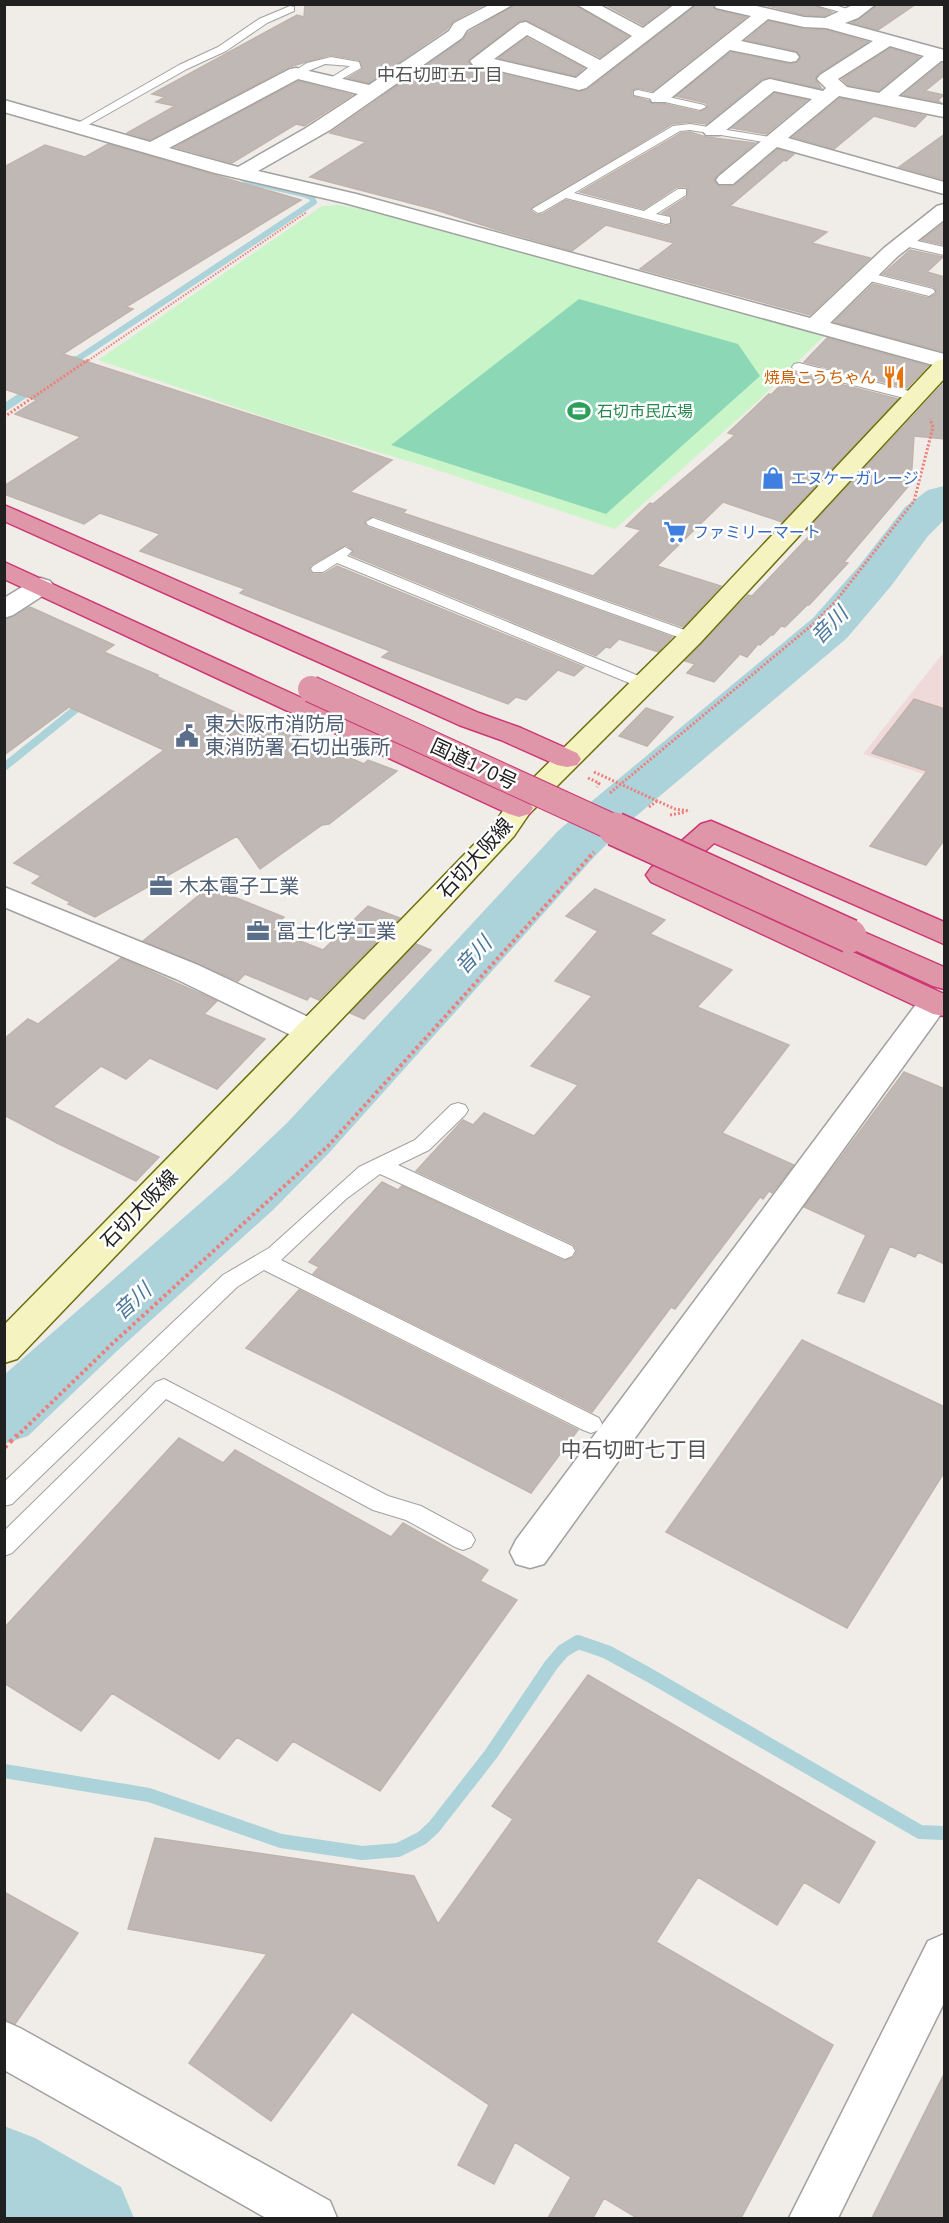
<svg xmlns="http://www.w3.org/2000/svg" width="949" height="2223" font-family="'PT Sans','Noto Sans JP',sans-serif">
<rect width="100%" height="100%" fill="#f0ede8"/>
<!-- commercial -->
<path fill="#efd9d9" d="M944,652v129l-81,-27z"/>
<!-- park -->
<path fill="#c9f5c9" d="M337,205l29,4 461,124 -69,68 -143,128 -184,-61 -143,-43 -190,-65 224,-154z"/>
<!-- pitch -->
<path fill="#8cd8b6" d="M579,299l159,45 22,32 -154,138 -215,-69z"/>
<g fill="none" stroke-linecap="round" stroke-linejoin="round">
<!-- stream-far2 -->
<path stroke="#acd2da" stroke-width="6" d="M384,93l88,-60
M73,362l241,-160 -3,-5 -8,-3 -56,-13 -6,-4"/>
<!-- stream-far1 -->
<path stroke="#acd2da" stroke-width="8" d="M67,366l8,-6
M4,408l30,-20
M4,767l82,-66"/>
<!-- stream -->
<path stroke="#acd2da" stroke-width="14" d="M4,1771l145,24 132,46 81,12 36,-3 24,-12 12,-11 57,-73 60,-89 12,-14 15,-9 29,10 42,23 271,157 24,1"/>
<!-- river -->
<path fill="#acd2da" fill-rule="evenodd" d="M944,486v34l-16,16 -37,50 -44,52 -219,185 -33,33 -266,297 -56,57 -156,141 -89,85 -24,8v-69l225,-197 58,-55 270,-291 35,-31 221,-183 46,-52 46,-59 23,-17z
M4,2126l31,12 86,49 13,31h-130z"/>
</g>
<!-- building -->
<path fill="#c0b8b4" stroke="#c0b3ab" stroke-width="1.5" d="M305,4h180l-32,17 -6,8 -78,54 -21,-5 15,-9 -4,-9 -29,-5 -41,12 -139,73 -23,-7 48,-27 -19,-4 9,-5 -13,-3 145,-79 7,2z
M516,4h58l54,32 -28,21 -74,-37 -7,1 -51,40 5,6 105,25 9,-2 110,-86h15l4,6 30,7 -94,74 -15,-3 -5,3v5l17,5 3,3h13l34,8 9,-5 -2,-4 -30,-7 55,-44 59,12 8,-2 3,-5 -5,-6 -50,-11 23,-19 35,8 22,1 42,12 -50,32 -3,5 7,10 -52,-12 -8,2 -56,45 -16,-2 -18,2 -142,86 7,5 6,-1 23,-14 99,26 6,-1 1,-9 -10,-3 25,-16 1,-10h-11l-33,22 -64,-17 101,-59 9,-1 16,5 49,6 -38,32 -3,5 5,6h15l44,-37 16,5 -8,7 -2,-1 -54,46 97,26 -15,11 58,15 -60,57 -170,-46 34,-26 -68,-18 -34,26 -74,-21 -65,-21 -123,-32 56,-35 -36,-9 133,-93 6,-8z
M604,4h67l-28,21z
M760,4h50l22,8 -7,4 -21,-1z
M878,4h38l-38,26 -26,-7z
M527,38l57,30 -9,8 -76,-18z
M890,48l29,9 -41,34 -30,-6 -6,-6z
M942,63h3v12l-20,16 19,4 -6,5 2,2 -37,-7z
M298,81l54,14 -48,31 -8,-2 -64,39 -57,-16z
M775,93l32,7 -41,34 -34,-6z
M840,98l86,18 -11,11 -41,-11 -40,33 -41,-12z
M945,134v46l-46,-13z
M108,144l193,56 -175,107 7,2 -70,45 329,106 -42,32 56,18 -3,3 190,63 48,-46 -15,-4 24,-23 3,1 82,-69 -7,-2 41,-39 2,1 22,-23 105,27 -116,123 -59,-20 -66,64 64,20 -38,41 -309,-111 -10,5 3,6 305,110 -14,15 -39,-13 -9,9 -4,-1 -10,9 -245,-101 3,-4 -8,-6 -35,20 -2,5 4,4h11l13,-8 247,101 -10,9 -16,-6 -32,30 -10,-3 -8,7 -126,-47 8,-6 -150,-58 5,-4 -105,-38 20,-17 -60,-21 -16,11 -80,-30v-8l77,-49 -66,-23 22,-14 -33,-11v-222l41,-22 40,12z
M945,222v23l-23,-5z
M910,250l33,7 -16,15 18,5v75l-111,-30 39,-38 55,14 8,-4 -2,-7 -51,-13z
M827,338l101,28 -21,22 -103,-26z
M945,382v57l-31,-3 -3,47 -67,79 4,1 -39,42h-2l-22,22 -4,-1 -8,9h-2l-11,10 -2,-1 -11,13 -7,-3 -26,28 -27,-9 8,-9 -10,-3 63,-66 4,1 61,-64 -6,-2z
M30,607l84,38 -10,7 54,23 -2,1 122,56 5,-4 81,36 4,-4 29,11 -68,53 -7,1 -62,44 -23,-33 -142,81 -27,-13 2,-2 -38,-19 9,-7 -27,-13 150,-113 -95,-43 -65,48v-135z
M914,699l31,10v130l-19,26 -56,-19 57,-75 -55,-18z
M646,708l27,9 -26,29 -28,-10z
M209,887l75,30 -12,13 51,20 45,-44 32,12 -81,82 -9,-4 -3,4 -62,-26 -7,7 -95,-40z
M595,889l70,31 -15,14 82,36 -35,37 92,38 -67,88 72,32 -22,28 -3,-2 -6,8 -3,-2 -85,112 -4,-2 -79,105 -279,-138 6,-7 -10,-5 73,-80 16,8 4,-4 162,75 10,-4 3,-7 -4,-6 -157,-73 47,-51 10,5 11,-12 50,23 44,-51 -47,-19 61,-70 -37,-15 43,-50 -32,-15z
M416,944l15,6 -67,69 -14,-6z
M121,958l96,43 -13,13 61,25 -48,50 -67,-31 -24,21 -25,-13 -48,41 106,50 -23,24 -79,-38 -53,-28v-76l24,-20 10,5z
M904,1072l41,17v175l-27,-12 -3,5 -25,-11 -26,56 -26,-9 28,-58 -62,-28z
M299,1290l279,140 -47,63 -193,-100 -92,-45z
M802,1340l143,67v64l-98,157 -181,-96z
M179,1438l44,25 12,-13 156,87 12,-14 85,47 -8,11 37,19 -137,191 -87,-50 -16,20 -40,-24 -18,22 -107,-66 -31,38 -77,-48v-55z
M588,1675l287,167 -36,61 -35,-21 -27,43 -79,-48 -42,65 177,103 -92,173h-104l-33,-20 -11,20h-45l23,-41 -56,-35 -21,42 -36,-19 31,-60 -137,-93 -81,109 -82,-58 78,-109 -139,-25 27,-91 259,38 24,48 75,-105 -21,-13z
M4,1892l74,41 -63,91 -11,-5z
M945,2072v146h-73z"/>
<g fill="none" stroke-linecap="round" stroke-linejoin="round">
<!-- lane casing -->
<g stroke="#a1a1a1" stroke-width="2">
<path id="lane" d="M812,4h20l27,9 -5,3z
M290,6l4,1v4l-27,12 -41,28 -39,18 -106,60 -4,1 -6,-3 108,-62 39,-18 41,-28z
M331,57l28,5 2,6 -28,16 -4,-1v-4l21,-13 -25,-2 -29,12 -5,-3 16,-10z
M638,90l66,15 2,2 -6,3 -66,-15v-4z
M690,124l86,14 6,3 -6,3 -86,-14 -10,1 -106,62 70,18 34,-22h8v6l-30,19 14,3v6l-4,1 -100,-26 -24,14 -4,1 -6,-4 141,-83z
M904,238l40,9v8l-44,-10 -2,-3z
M866,272l67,17 2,3 -6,4 -67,-17 -2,-3 2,-3z
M799,363l122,31 2,3 -7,4 -122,-31 -2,-3 2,-3z
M373,518l323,116 3,3 -3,3h-10l-318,-115 -2,-3z
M345,547l7,4 -5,5 304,125 2,3 -2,3h-12l-302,-124 -14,9h-10l-2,-3 2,-3z
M458,1103l7,2 3,5 -3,5 -36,35 -31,15 174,81 3,5 -3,5 -7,3 -7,-3 -178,-82 -34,25 -65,61 318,158 3,6 -3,6 -8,3 -8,-3 -319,-160 -27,17 -225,217 -8,2v-24l219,-207 46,-27 90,-81 56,-27 36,-35z
M164,1379l224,117 33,10 50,27 4,7 -4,7 -8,3 -8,-3 -49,-27 -33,-10 -207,-111 -154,154 -8,3v-25l152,-149z"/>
</g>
<!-- street casing -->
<g stroke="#a1a1a1" stroke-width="3">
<path id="street" d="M491,4h23l-47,26 -5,8 -132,92 -72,41 98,23 454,124 74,-70 53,-42 7,-2v16l-46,36 -68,67 114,31v14l-599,-165 -130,-30 -211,-61v-12l146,42 140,-73 6,-1 73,17 80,-54 5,-8zM298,79l60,15 -52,34 -68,39 -69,-19z
M576,4h22l45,24 32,-24h20l-109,84 -7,2 -100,-24 -6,-1 -3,-4 50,-38 6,-1 74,38 32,-24zM527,35l61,33 -12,10 -82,-19z
M714,4h34l56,13 21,1 30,-14h21l-18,14 -13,5 99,27v11h-3l-43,35 46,9v12l-105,-21 -51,42 156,44v12l-167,-47 -44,37h-14l-3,-4 3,-4 93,-77 -38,-8 -54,44h-14l-3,-4 3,-4 57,-46 7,-2 53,12 3,-3 -9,-9 3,-4 53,-34 -47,-13 -22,-1 -36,-8 -27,22 55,12 3,4 -3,4 -6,1 -60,-12 -64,52h-14l-2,-4 2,-4 99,-78 -35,-8zM890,46l34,10 -45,37 -32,-6 -9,-8z
M41,578l9,3 4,5 -4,5 -37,24 -9,3v-20l28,-17z
M4,887l194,78 123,58 5,8 -5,8 -11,3 -11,-3 -123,-60 -172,-72z
M934,991l10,3v16l-400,554 -14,4 -14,-4 -6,-12 6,-12 407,-545z
M944,1934v69l-106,215h-49l139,-277z
M4,2021l16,7 310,173 7,17h-71l-262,-148z"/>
</g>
<!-- secondary casing -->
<g stroke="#6c700e" stroke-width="3">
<path id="secondary" d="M944,359v20l-244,264 -171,171 -15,22 -93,100 -404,423 -13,4v-38l395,-403 95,-98 15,-22 173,-171 254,-270z"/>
</g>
<!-- highway casing -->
<g stroke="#cd3674" stroke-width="3">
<path id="highway" d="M4,505l475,208 42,15 56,25 4,6 -4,6 -10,2 -10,-2 -56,-25 -42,-15 -455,-204z
M4,562l525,240 4,6 -4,6 -10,3 -10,-3 -505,-235z
M711,821l233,101v22l-230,-101 -33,30 263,121v22l-11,-2 -282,-132 -5,-7 5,-7 50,-44z
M850,926l94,41v22l-11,-3 -94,-43 -4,-7 4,-7z"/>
</g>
<!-- path-far3 -->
<path stroke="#ef7e7a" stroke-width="2" stroke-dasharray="1.5 1.5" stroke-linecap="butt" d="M86,362l221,-150"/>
<!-- path-far2 -->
<path stroke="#ef7e7a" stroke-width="3" stroke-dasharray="2 2" stroke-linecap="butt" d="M4,417l84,-57
M594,772l81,37 15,2
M588,778l11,5 -2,4
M610,793l202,-168 23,-23 79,-101 19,-74 -3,-8
M649,807l8,-6
M670,815l16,-3"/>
<!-- path-far1 -->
<path stroke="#ef7e7a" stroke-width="4" stroke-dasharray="3 3" stroke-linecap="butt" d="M16,1437l96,-93 216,-198 266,-294"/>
<!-- path -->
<path stroke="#ef7e7a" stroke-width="4.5" stroke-dasharray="4 4" stroke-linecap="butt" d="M4,1448l13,-13"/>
<!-- lane -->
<use href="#lane" fill="#fff" fill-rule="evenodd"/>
<!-- street -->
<use href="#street" fill="#fff" fill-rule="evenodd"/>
<!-- secondary -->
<use href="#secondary" fill="#f5f4c1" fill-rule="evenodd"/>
<!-- highway -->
<use href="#highway" fill="#e096a9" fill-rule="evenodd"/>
<!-- highway-bridge-far1 casing -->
<g stroke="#cd3674" stroke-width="28" stroke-linecap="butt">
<path id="highway-bridge-far1" d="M311,689l308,141"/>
</g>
<!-- highway-bridge casing -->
<g stroke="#cd3674" stroke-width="36" stroke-linecap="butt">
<path id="highway-bridge" d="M615,829l235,107"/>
</g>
<!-- highway-bridge-far1 -->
<use href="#highway-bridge-far1" stroke="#e096a9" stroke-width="26"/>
<!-- highway-bridge -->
<use href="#highway-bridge" stroke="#e096a9" stroke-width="33"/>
</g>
<!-- icons -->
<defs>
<g id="restaurant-bare" transform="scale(1.8)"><path d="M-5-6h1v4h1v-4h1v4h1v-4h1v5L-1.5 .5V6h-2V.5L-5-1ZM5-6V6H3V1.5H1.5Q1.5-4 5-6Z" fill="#e8710a" stroke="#fff" stroke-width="2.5" paint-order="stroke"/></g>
<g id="stadium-bare" transform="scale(1.8)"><path d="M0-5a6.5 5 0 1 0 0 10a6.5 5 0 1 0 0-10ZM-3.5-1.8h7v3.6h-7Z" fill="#2e9e5b" stroke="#fff" stroke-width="2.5" paint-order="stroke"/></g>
<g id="shop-bare" transform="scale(1.8)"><path d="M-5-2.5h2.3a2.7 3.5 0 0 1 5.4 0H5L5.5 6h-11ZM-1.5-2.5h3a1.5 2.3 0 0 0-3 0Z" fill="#3f7fe0" stroke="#fff" stroke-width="2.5" paint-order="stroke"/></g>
<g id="supermarket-bare" transform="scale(1.8)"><path d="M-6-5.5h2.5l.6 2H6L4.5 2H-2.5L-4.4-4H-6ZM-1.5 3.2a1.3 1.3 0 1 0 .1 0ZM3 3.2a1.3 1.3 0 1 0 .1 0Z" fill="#3f7fe0" stroke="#fff" stroke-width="2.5" paint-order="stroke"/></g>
<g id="civic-bare" transform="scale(1.8)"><path d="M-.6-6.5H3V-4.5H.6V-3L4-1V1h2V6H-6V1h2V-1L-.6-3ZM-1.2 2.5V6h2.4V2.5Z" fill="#5c6f8a" stroke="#fff" stroke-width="2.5" paint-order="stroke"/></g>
<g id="office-bare" transform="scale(1.8)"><path d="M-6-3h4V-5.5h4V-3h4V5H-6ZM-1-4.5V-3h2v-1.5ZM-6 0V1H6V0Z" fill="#5c6f8a" stroke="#fff" stroke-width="2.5" paint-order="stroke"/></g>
</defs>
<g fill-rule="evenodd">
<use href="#restaurant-bare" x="894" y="377"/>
<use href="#stadium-bare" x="579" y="411"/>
<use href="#shop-bare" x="773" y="478"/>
<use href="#supermarket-bare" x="675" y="532"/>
<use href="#civic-bare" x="187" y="736"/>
<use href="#office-bare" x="161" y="886"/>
<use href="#office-bare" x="258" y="931"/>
</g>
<g text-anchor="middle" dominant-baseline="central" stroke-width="5" stroke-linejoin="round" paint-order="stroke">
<!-- far-food labels -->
<g font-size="16" fill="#c56008" stroke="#fff" text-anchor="end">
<text x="876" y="377">焼鳥こうちゃん</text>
</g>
<!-- far-leisure labels -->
<g font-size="16" fill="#27864d" stroke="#fff" text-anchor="start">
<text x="597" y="411">石切市民広場</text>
</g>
<!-- far-shop labels -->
<g font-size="16" fill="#366cbe" stroke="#fff" text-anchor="start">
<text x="791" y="478">エヌケーガレージ</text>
<text x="693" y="532">ファミリーマート</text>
</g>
<!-- far-neighbourhood labels -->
<g font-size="18" fill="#535353" stroke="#fff">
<text x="440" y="74">中石切町五丁目</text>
</g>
<!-- service labels -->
<g font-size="20" fill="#4e5e75" stroke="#fff" text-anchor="start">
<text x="205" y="724">東大阪市消防局<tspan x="205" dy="23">東消防署 石切出張所</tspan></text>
<text x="179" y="886">木本電子工業</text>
<text x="276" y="931">冨士化学工業</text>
</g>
<!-- street labels -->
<g font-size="20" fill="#202020" stroke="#fff">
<text transform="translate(474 764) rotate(25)">国道170号</text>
<text transform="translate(475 858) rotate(-48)">石切大阪線</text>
<text transform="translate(139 1209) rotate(-46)">石切大阪線</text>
</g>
<!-- water labels -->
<g font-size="21" font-style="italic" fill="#4d789a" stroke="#fff">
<text transform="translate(829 625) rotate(-46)">音川</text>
<text transform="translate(473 955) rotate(-47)">音川</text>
<text transform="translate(132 1301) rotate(-42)">音川</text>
</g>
<!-- neighbourhood labels -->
<g font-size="21" fill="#535353" stroke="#fff">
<text x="634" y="1449">中石切町七丁目</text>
</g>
</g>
<!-- border -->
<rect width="949" height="2223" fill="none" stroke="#202020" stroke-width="12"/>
</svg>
